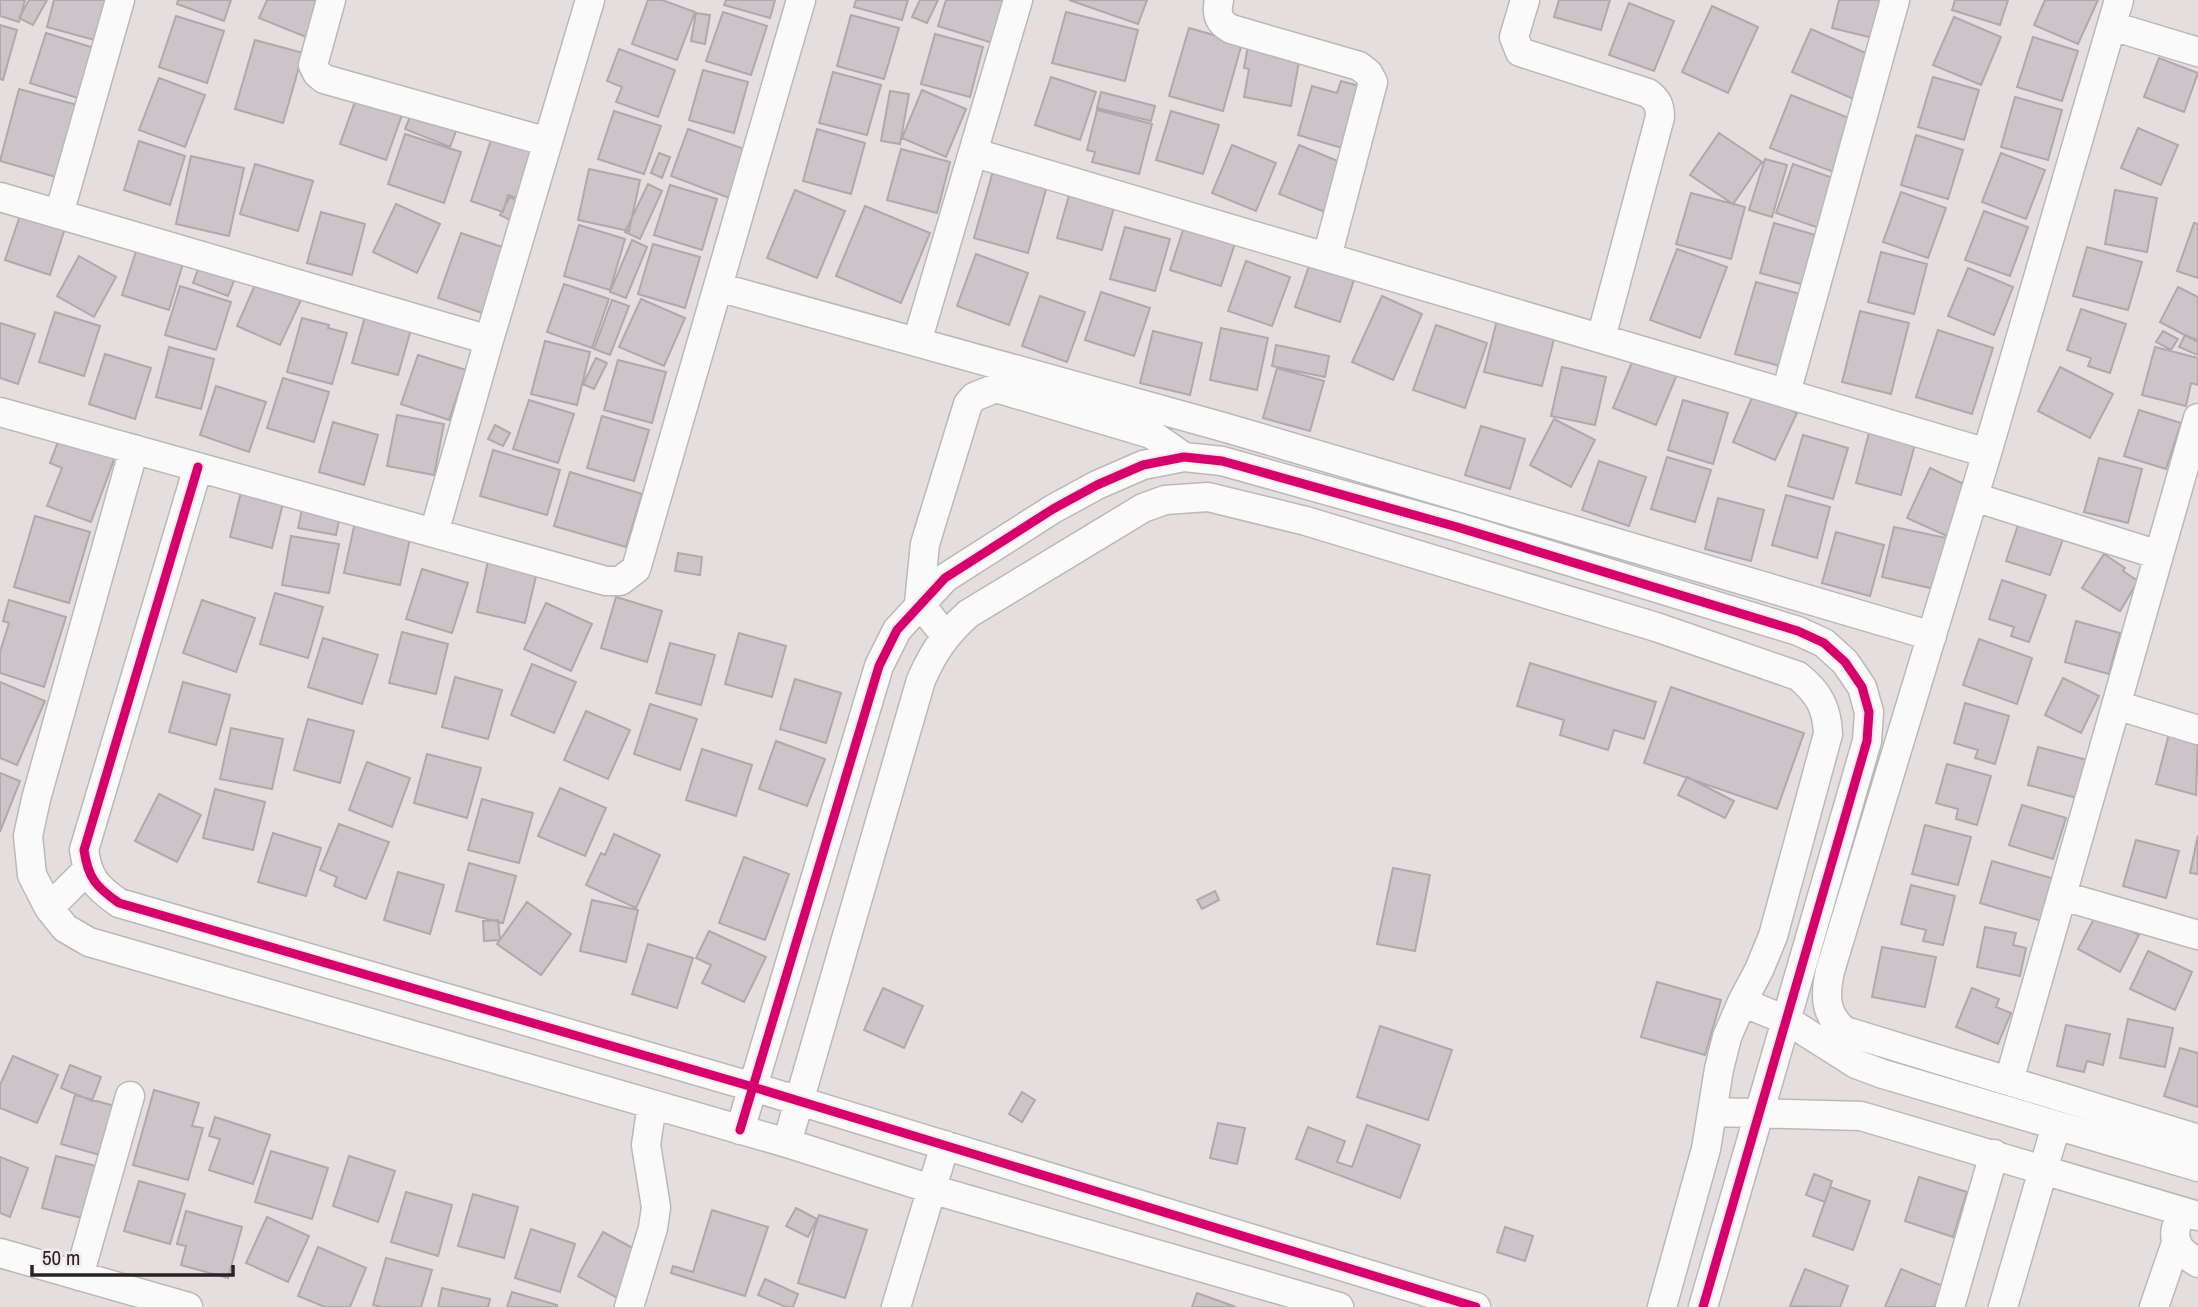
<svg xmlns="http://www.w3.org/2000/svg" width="2198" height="1307" font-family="'Archivo Narrow',sans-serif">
<rect width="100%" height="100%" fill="#e4dedf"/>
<!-- building -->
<path fill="#cdc4c9" stroke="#aea9ab" stroke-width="2" d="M0,0h25l-6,22 -19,-6z
M29,0h18l-14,25 -14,-7z
M54,0h60l-12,42 -55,-15z
M178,0h53l-7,21 -47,-17z
M267,0h55l-16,37 -47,-19z
M648,0h14l33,12 -18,48 -45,-16z
M726,0h49l-5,18 -46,-13z
M856,0h52l-6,20 -48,-13z
M920,0h18l-11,23 -15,-6z
M946,0h64l-14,44 -58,-18z
M1069,0h78l-9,24z
M1559,0h51l-9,30 -47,-13z
M1839,0h48l-10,39 -45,-11z
M1955,0h53l-8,25 -48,-15z
M2045,0h53l-20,44 -44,-19z
M1629,3l45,18 -20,50 -45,-16z
M1712,6l46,21 -30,66 -46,-21z
M723,12l44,14 -16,49 -45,-14z
M1066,12l72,18 -13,51 -73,-18z
M696,13l14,2 -5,29 -14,-3z
M851,15l48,13 -15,51 -47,-13z
M176,16l48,15 -17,52 -48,-16z
M1954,17l47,20 -20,48 -48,-20z
M0,25l17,5 -14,50 -3,-1z
M1189,28l53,15 -19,68 -54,-15z
M1811,29l66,29 -19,43 -66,-29z
M46,33l51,16 -16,50 -51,-16z
M935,34l48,13 -13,50 -49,-13z
M2033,37l45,14 -16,50 -45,-14z
M255,40l48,13 -20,70 -48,-14z
M1248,46l52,10 -9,50 -47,-9 5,-28 -5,-1z
M619,49l56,21 -17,47 -42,-15 6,-15 -15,-6z
M2159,58l39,15 -14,39 -40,-15z
M703,70l45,12 -14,51 -45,-13z
M833,72l48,13 -14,50 -48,-12z
M1051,77l45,15 -16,48 -45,-15z
M1933,77l46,13 -15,50 -46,-13z
M159,78l46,17 -20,52 -46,-17z
M1341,81l29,8 -18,62 -54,-16 14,-49 25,7z
M19,89l58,16 -21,72 -56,-16z
M922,90l44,19 -20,48 -44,-19z
M890,91l19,3 -9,50 -19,-3z
M1101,92l54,14 -4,15 -54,-13z
M358,93l46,16 -18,51 -46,-16z
M1791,95l68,27 -20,52 -69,-26z
M2015,97l47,13 -14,50 -47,-13z
M1097,110l55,14 -13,50 -47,-12 3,-10 -8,-2z
M614,111l47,15 -17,48 -46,-15z
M1171,111l48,14 -16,49 -47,-14z
M412,112l44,19 -6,16 -45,-18z
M2138,128l40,17 -17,40 -40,-17z
M688,129l62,22 -18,48 -61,-23z
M817,129l48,14 -14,51 -48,-13z
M1719,133l43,29 -29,42 -43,-29z
M405,134l56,18 -17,51 -56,-19z
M1916,135l47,15 -15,49 -47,-14z
M492,137l47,15 -16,48 -15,-5 -5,17 -32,-11z
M139,141l46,15 -15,49 -46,-15z
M1232,145l44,18 -20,48 -44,-18z
M1299,145l46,19 -20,48 -46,-18z
M901,149l49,13 -13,51 -50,-13z
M659,153l11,4 -8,21 -11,-5z
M2001,153l44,17 -19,49 -44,-17z
M191,156l53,12 -15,68 -53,-12z
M1765,159l22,6 -15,52 -23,-7z
M255,164l58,17 -15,50 -58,-17z
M1793,164l46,16 -17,49 -46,-16z
M589,169l51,11 -11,51 -51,-11z
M993,171l54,15 -19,67 -54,-15z
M648,184l14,7 -22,48 -15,-7z
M670,185l47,14 -15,51 -48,-15z
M1071,188l45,12 -14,50 -45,-12z
M795,190l50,21 -28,67 -50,-20z
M2115,190l42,8 -10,54 -42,-8z
M1901,192l45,16 -18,50 -45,-16z
M1691,193l54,14 -14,52 -55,-15z
M510,197l12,7 -10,17 -12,-6z
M396,204l44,20 -23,49 -44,-21z
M865,206l65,27 -29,70 -65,-27z
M22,210l44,15 -16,50 -45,-15z
M1984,211l44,16 -18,49 -45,-16z
M321,212l44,12 -13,51 -45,-12z
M1186,221l51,16 -16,49 -51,-16z
M1774,223l48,14 -14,49 -48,-13z
M2194,223l4,1v54l-21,-7z
M579,225l46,14 -15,51 -46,-14z
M1125,227l45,12 -15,52 -45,-12z
M461,233l50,17 -23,65 -50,-17z
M632,240l15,7 -21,51 -16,-6z
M653,244l47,13 -15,51 -47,-14z
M138,245l46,15 -15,50 -47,-15z
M2087,247l55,15 -14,48 -55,-14z
M1677,249l50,18 -27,71 -50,-18z
M1881,252l46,12 -13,50 -46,-12z
M976,254l52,19 -19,52 -52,-19z
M79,256l37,21 -22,40 -37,-21z
M1312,257l45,14 -17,51 -45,-15z
M1246,261l44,16 -18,49 -44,-15z
M200,264l35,14 -7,18 -35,-13z
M1968,268l45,19 -19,48 -46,-19z
M258,278l44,20 -22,47 -43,-19z
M1756,282l48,13 -20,72 -49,-13z
M564,284l45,15 -17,49 -45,-16z
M180,286l51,16 -15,48 -51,-15z
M2178,287l20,10v45l-38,-20z
M1101,292l49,16 -16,48 -49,-16z
M1040,296l45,16 -18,50 -45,-16z
M1382,296l40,18 -29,66 -41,-18z
M641,299l44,19 -21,48 -45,-19z
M612,300l17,6 -19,49 -16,-6z
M2081,309l45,15 -16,49 -22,-7 3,-8 -24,-8z
M1860,311l49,12 -18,71 -49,-12z
M55,312l45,14 -16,50 -45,-14z
M366,313l46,13 -14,49 -46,-12z
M302,318l27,7 -1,3 19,5 -15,51 -45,-12z
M1497,320l58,15 -13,51 -58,-14z
M0,323l35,11 -17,50 -18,-6z
M1436,325l51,18 -22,65 -52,-18z
M1221,328l47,10 -11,52 -47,-10z
M1938,330l55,18 -21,66 -56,-17z
M1153,331l49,12 -12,52 -50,-12z
M2163,331l15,8 -7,11 -15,-8z
M2185,335l13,5v15l-19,-8z
M545,341l45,11 -13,53 -46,-11z
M1276,345l53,11 -4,21 -53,-11z
M169,347l45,12 -13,50 -45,-12z
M2155,347l43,11v27l-7,-2 -5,23 -44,-11z
M105,354l46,14 -16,51 -46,-15z
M418,355l48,15 -17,50 -48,-16z
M1635,355l43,17 -22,53 -43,-17z
M596,358l11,5 -13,26 -11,-5z
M618,360l48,12 -14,51 -48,-13z
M1562,367l44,10 -11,48 -44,-9z
M2060,367l53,27 -23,44 -52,-27z
M1277,368l47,13 -14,50 -47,-13z
M283,378l46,14 -15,50 -47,-14z
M216,386l50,16 -17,50 -49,-17z
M1754,393l43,20 -22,47 -42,-18z
M529,400l45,14 -16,49 -45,-14z
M1683,400l45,13 -15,51 -45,-14z
M2139,410l42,13 -15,46 -42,-13z
M397,415l47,9 -10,51 -47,-9z
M602,416l47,14 -15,51 -47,-13z
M1554,419l41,21 -24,47 -41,-22z
M333,422l45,13 -14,50 -45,-13z
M495,425l15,8 -7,13 -15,-7z
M1481,426l44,13 -15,50 -45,-14z
M1870,429l46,12 -15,54 -45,-12z
M61,434l55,20 -25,68 -44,-16 15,-38 -12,-5z
M1803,435l45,13 -15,51 -45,-13z
M493,450l67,20 -13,45 -67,-19z
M1667,457l44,13 -16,52 -44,-13z
M2099,458l43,11 -14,54 -44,-11z
M1599,461l47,16 -17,49 -47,-16z
M1930,468l42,20 -23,49 -42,-19z
M570,472l72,22 -16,53 -72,-21z
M242,488l42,11 -12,49 -42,-11z
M1786,495l44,12 -13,51 -45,-13z
M1718,498l46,12 -13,51 -46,-12z
M302,509l38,7 -4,19 -38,-7z
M2023,510l45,15 -18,50 -44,-14z
M35,516l55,16 -21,71 -55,-16z
M355,522l56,12 -11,51 -56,-12z
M1894,527l57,12 -12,51 -57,-13z
M1836,532l48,13 -14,51 -48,-13z
M291,536l48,8 -10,49 -47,-8z
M678,553l24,4 -2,18 -25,-4z
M2104,554l21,14 -2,3 15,10 -18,30 -38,-23z
M488,561l49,11 -12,51 -48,-11z
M422,569l46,14 -16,50 -46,-14z
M2002,580l44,15 -17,47 -18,-6 3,-9 -25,-8z
M275,593l48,14 -15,51 -48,-14z
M616,597l46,14 -15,51 -46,-14z
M9,600l57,17 -22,70 -44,-14v-21l9,-29 -6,-2z
M202,600l53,18 -19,54 -53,-19z
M546,603l46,21 -21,47 -47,-22z
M2076,621l44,12 -11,41 -44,-12z
M402,632l46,12 -12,50 -47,-11z
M739,633l47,13 -14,51 -47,-13z
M323,638l55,17 -16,49 -54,-17z
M1979,639l53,19 -15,46 -54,-19z
M670,643l45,12 -14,50 -45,-12z
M1530,663l126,39 -12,37 -30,-9 -6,20 -48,-15 4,-15 -47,-14z
M532,664l44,18 -22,51 -43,-18z
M455,677l47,13 -14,49 -46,-12z
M2063,678l36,18 -18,37 -36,-18z
M795,679l46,14 -15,50 -46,-14z
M0,682l45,19 -28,64 -17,-7z
M183,682l47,13 -14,50 -47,-13z
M1671,687l133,46 -27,76 -133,-46z
M1965,703l44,13 -14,48 -20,-6 3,-8 -24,-7z
M650,704l47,15 -17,51 -46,-16z
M586,711l44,19 -22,49 -44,-19z
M308,719l46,12 -14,52 -46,-13z
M231,728l52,11 -11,50 -52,-10z
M2170,730l28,7 -2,58 -40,-11z
M776,741l49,18 -18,47 -48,-17z
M2038,747l49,13 -10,38 -49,-13z
M702,749l50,16 -16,51 -50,-16z
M427,754l54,14 -14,50 -53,-15z
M367,762l43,16 -18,49 -43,-17z
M1947,764l44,12 -14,49 -21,-6 2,-10 -22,-6z
M0,773l20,8 -20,51z
M1687,777l47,24 -9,17 -47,-23z
M560,788l46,20 -21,48 -47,-20z
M215,789l50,13 -12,48 -50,-12z
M159,794l42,21 -24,47 -42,-21z
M482,799l51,14 -14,50 -51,-13z
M2022,805l44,13 -13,41 -44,-14z
M339,824l50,18 -23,57 -32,-13 3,-9 -17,-7z
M1925,825l46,12 -13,48 -46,-11z
M273,833l48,15 -15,48 -48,-14z
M614,834l46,21 -24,53 -50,-23 15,-32 4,2z
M2198,835v39l-8,-1z
M2136,840l43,11 -13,47 -43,-12z
M744,857l45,17 -24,66 -46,-17z
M1992,861l63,18 -13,42 -62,-18z
M469,863l47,13 -13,47 -47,-12z
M1393,868l37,7 -15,76 -38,-7z
M398,872l46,13 -14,49 -46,-14z
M1911,885l44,11 -12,49 -20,-4 3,-11 -25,-6z
M1215,891l4,9 -17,9 -5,-9z
M592,900l46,10 -12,52 -46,-11z
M527,902l44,32 -30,41 -44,-31z
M2097,913l42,22 -19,37 -42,-23z
M498,920l2,20 -16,1 -1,-20z
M1985,927l31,6 -3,12 13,3 -6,28 -43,-9z
M709,931l57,26 -22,45 -42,-19 9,-18 -15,-7z
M648,944l45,14 -16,50 -45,-14z
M1882,947l54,10 -11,50 -53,-10z
M2148,951l44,21 -17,38 -45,-21z
M1657,982l64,18 -16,55 -64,-18z
M883,988l40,18 -19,42 -40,-18z
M1972,988l27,11 -3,8 15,6 -13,31 -42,-17z
M2128,1019l45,9 -8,39 -45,-9z
M2066,1025l44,9 -7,31 -16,-4 -3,11 -27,-6z
M1380,1026l72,24 -24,70 -71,-23z
M2180,1048l18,5v54l-34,-11z
M13,1056l45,19 -21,48 -37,-15v-23z
M70,1065l31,12 -9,24 -31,-13z
M154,1090l45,13 -7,23 11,2 -15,52 -55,-15z
M1022,1092l13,8 -13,22 -13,-8z
M75,1095l47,13 -15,49 -46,-13z
M215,1117l55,18 -17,49 -44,-14 11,-31 -11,-3z
M1218,1123l27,5 -8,36 -27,-6z
M1367,1125l53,20 -20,53 -104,-39 12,-32 37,14 -8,21 15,5z
M271,1151l57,17 -16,51 -57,-17z
M56,1156l48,12 -14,52 -48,-12z
M349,1156l46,15 -17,51 -45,-16z
M0,1157l28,11 -18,49 -10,-4z
M1814,1174l18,7 -7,21 -19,-7z
M1919,1177l48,15 -14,45 -48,-16z
M139,1181l46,13 -15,50 -46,-13z
M1830,1187l40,14 -17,49 -40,-14z
M406,1192l46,13 -14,51 -47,-14z
M473,1194l45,13 -14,51 -46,-12z
M796,1208l21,11 -9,18 -22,-11z
M712,1210l56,17 -23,69 -74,-23 2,-7 20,6z
M186,1211l56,16 -14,51 -47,-13 5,-19 -9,-2z
M819,1215l48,15 -22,68 -47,-15z
M267,1217l42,19 -21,46 -42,-19z
M1505,1227l28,9 -8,25 -28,-9z
M531,1229l44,15 -15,48 -45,-14z
M603,1232l41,22 -25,45 -41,-23z
M318,1247l48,21 -16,39h-25l-27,-11z
M386,1258l46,12 -11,37h-39l-9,-2z
M1805,1269l43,17 -8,21 -50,-1z
M1901,1269l42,17 -9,21h-49z
M765,1279l33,15 -5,13h-7l-28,-12z
M442,1288l48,11 -2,8h-50z
M512,1292l45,13v2h-50z
M1197,1293l39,14h-44z"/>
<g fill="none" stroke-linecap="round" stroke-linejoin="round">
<!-- minor casing -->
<g stroke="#bcb8b8" stroke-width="31">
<path id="minor" d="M331,0l-18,65 4,8 7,6 224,63
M1219,0c-3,14 -1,22 12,29l128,37 9,7 5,9 -46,175
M1525,0l-11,37 6,15 128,41c9,7 12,12 12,24l-59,221
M2119,0l-132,453 -157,518c-5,23 -6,44 15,60l353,108
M2112,26l86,26
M975,153l1012,300
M0,197l489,143
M59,214l61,-214
M718,287l505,140 709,209
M917,342l101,-342
M1786,393l109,-393
M0,412l606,169h14l16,-12 165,-569
M134,449l-98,350 -8,37 4,39 17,33 16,20 24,14 698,201 144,46 408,118
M198,467l-114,383c4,28 12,37 35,53l634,184 723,220
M1974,497l185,58
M434,533l55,-193 101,-340
M945,635l-26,-32 6,-59 43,-140 6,-7 22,-9 155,46 33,23
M2116,705l82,25
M2063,896l135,39
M49,908l38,-38
M1742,1002l46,19 68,43 27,10 315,93
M2009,1081l189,-663
M1712,1112l149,4 337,100
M740,1130l139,-464 18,-36 48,-52 108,-69 44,-24 46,-20 41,-8 38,4 235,66 341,104 26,12 21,19 17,25 7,25 -2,29 -164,566
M787,1143l134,-463c13,-29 24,-45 47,-66l175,-106 22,-8 43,-3 98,24 350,106 142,49c21,17 29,32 30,58l-55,202 -14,34 -17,32 -15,35 -8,32 -13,80 -44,158
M2176,1228c-4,18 8,26 22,35
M0,1253l188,54
M79,1276l51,-180
M629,1307l24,-79 3,-21 -10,-62 6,-41
M896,1307l49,-162
M1950,1307l44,-153
M2003,1307l53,-181
M2154,1307l22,-64"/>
</g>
<!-- minor -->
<use href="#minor" stroke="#fbfafa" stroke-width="28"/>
<!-- cycleway casing -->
<g stroke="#f3e9eb" stroke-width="13">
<path id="cycleway" d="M198,467l-114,383c4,28 12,37 35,53l634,184 723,220
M740,1130l139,-464 18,-36 48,-52 108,-69 44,-24 46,-20 41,-8 38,4 235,66 341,104 26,12 21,19 17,25 7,25 -2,29 -164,566"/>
</g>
<!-- cycleway -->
<use href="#cycleway" stroke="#d6006c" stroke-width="9"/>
</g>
<!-- scale -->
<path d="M32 1265v10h201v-10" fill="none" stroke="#272324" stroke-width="3.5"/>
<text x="42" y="1265" font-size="21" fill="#272324" stroke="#f3e9eb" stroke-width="5" paint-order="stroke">50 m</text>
</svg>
